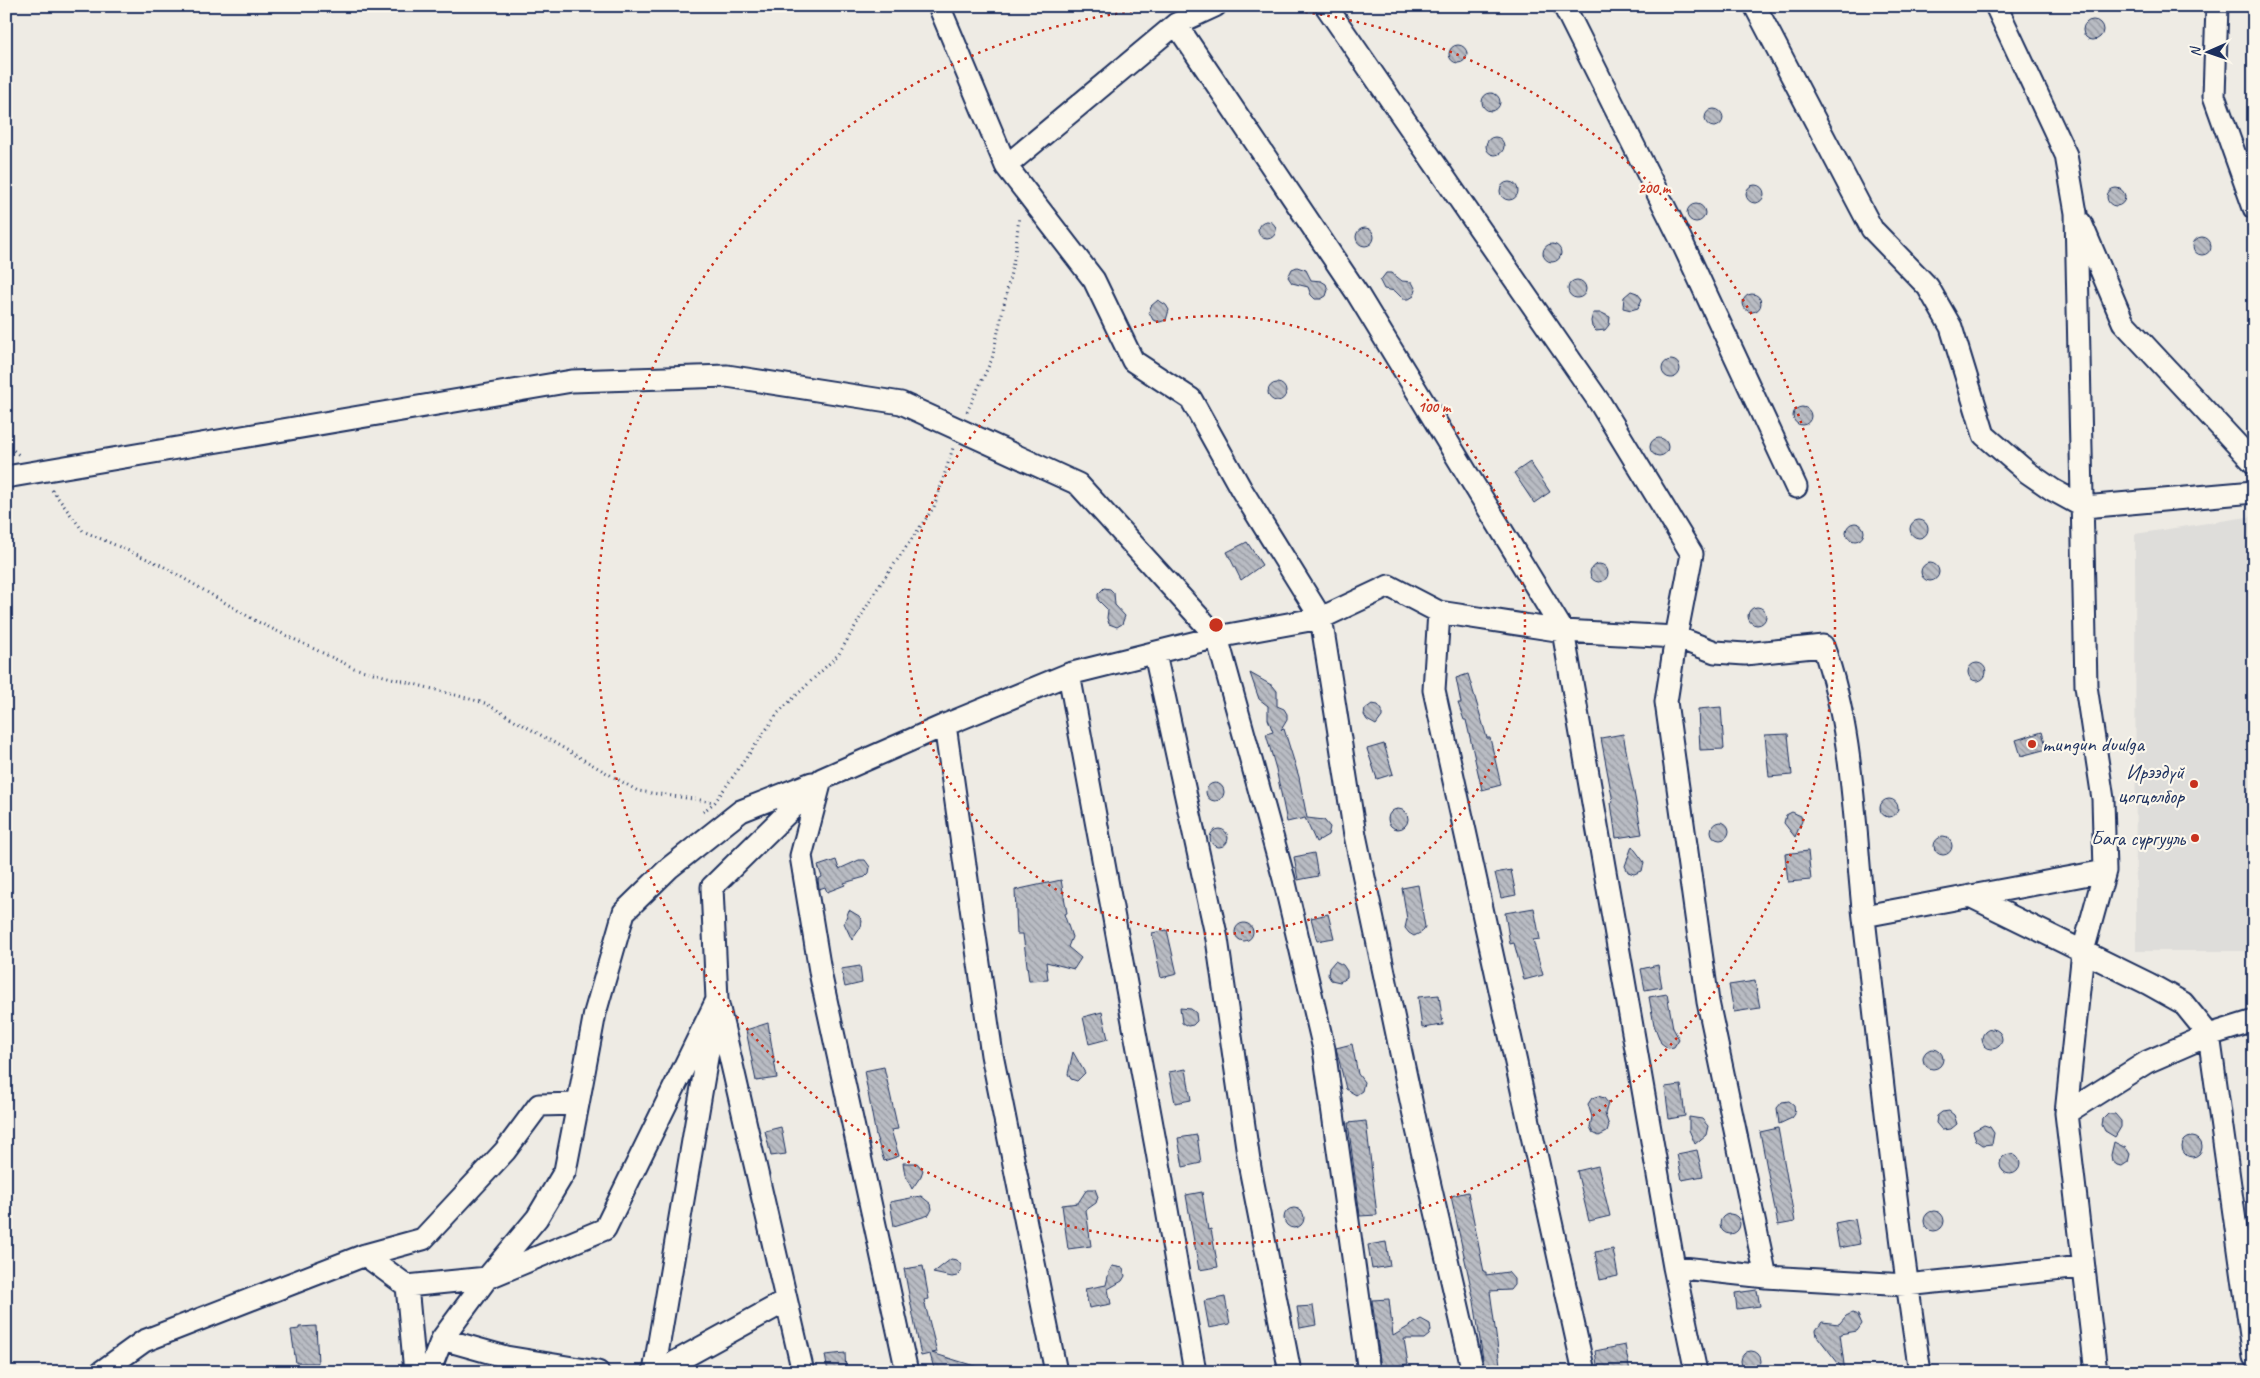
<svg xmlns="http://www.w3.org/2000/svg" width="2260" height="1378" font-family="Caveat,sans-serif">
<defs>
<pattern id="building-back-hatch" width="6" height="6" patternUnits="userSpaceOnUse" patternTransform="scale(1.25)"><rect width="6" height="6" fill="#b9bcc3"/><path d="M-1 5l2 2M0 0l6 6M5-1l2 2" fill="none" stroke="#9699a2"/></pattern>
</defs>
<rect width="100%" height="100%" fill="#eeebe4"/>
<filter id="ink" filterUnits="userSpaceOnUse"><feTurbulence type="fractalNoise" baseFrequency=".02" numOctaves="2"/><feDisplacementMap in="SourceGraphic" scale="10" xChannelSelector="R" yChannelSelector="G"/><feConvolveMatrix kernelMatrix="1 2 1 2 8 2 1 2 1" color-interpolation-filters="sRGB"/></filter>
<g filter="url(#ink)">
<!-- built -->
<path fill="#deddda" d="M2254,516v435h-118l-1,-417z"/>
<!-- building -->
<path fill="url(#building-back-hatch)" stroke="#1b2f5e" d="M2083 30a10 10 0 1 1 20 0a10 10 0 1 1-20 0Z
M1449 54a9 9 0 1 1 18 0a9 9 0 1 1-18 0Z
M1482 102a9 9 0 1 1 18 0a9 9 0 1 1-18 0Z
M1705 118a9 9 0 1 1 18 0a9 9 0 1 1-18 0Z
M1486 146a9 9 0 1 1 18 0a9 9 0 1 1-18 0Z
M1500 191a9 9 0 1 1 18 0a9 9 0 1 1-18 0Z
M1746 194a9 9 0 1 1 18 0a9 9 0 1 1-18 0Z
M2107 197a9 9 0 1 1 18 0a9 9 0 1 1-18 0Z
M1687 213a9 9 0 1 1 18 0a9 9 0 1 1-18 0Z
M1258 230a9 9 0 1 1 18 0a9 9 0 1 1-18 0Z
M1356 237a9 9 0 1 1 18 0a9 9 0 1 1-18 0Z
M2193 246a9 9 0 1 1 18 0a9 9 0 1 1-18 0Z
M1543 253a9 9 0 1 1 18 0a9 9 0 1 1-18 0Z
M1297,267l9,3 5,10 10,1 5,3 2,6 -2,6 -5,3h-6l-4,-4 -3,-8 -16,-4 -4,-6 4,-8z
M1386,273h6l10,8 10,1 4,8 -2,6 -5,3h-6l-8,-8 -11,-2 -4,-8z
M1568 289a9 9 0 1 1 18 0a9 9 0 1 1-18 0Z
M1631,291l6,2 5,6 -4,9 -7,2 -8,-2 1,-11z
M1743 303a9 9 0 1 1 18 0a9 9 0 1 1-18 0Z
M1158,300l8,5 3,5 -3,10 -6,2 -7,-2 -4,-8 2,-6z
M1593,313h9l8,4 -1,8 -4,5 -9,1 -4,-4 -1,-6z
M1662 369a9 9 0 1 1 18 0a9 9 0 1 1-18 0Z
M1268 392a9 9 0 1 1 18 0a9 9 0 1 1-18 0Z
M1793 416a9 9 0 1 1 18 0a9 9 0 1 1-18 0Z
M1650 447a9 9 0 1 1 18 0a9 9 0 1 1-18 0Z
M1530,462l20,30 -16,11 -20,-30z
M1910 529a9 9 0 1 1 18 0a9 9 0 1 1-18 0Z
M1846 532a9 9 0 1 1 18 0a9 9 0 1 1-18 0Z
M1247,542l15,23 -21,15 -14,-28z
M1921 572a9 9 0 1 1 18 0a9 9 0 1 1-18 0Z
M1590 573a9 9 0 1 1 18 0a9 9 0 1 1-18 0Z
M1104,588l6,1 4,4 1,12 10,11 -3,8 -5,3 -8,-3 -2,-6 1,-8 -10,-10v-6z
M1748 616a9 9 0 1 1 18 0a9 9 0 1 1-18 0Z
M1968 672a9 9 0 1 1 18 0a9 9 0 1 1-18 0Z
M1250,673l23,13 4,5v15l7,3 3,5v6l-6,10 3,-1 15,48 8,41 17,2 6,7 -2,8 -12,7 -11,-24 -18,4 -11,-53 -10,-35 7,-2 -5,-13v-13l-9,-7z
M1468,674l19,64h3l11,47 -19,5 -16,-70h-2l-6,-17h3l-5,-25z
M1372,704l6,1 4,5v7l-6,8 -9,-5 -3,-5 1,-6z
M1721,707l3,42 -24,1 -2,-41z
M2042,732l5,17 -26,7 -5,-16z
M1623,734l19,100 -26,4 -5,-35 2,-1 -12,-64z
M1788,734l4,41 -23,2 -4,-42z
M1384,744l9,30 -16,5 -10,-30z
M1206 792a9 9 0 1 1 18 0a9 9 0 1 1-18 0Z
M1880 808a9 9 0 1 1 18 0a9 9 0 1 1-18 0Z
M1388 819a10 10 0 1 1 20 0a10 10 0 1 1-20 0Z
M1792,812l9,4 1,5 -7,16 -11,-14 2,-8z
M1711 831a9 9 0 1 1 18 0a9 9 0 1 1-18 0Z
M1210 838a9 9 0 1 1 18 0a9 9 0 1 1-18 0Z
M1934 846a9 9 0 1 1 18 0a9 9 0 1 1-18 0Z
M1632,846l12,16 -2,9 -8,3 -6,-2 -3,-6z
M1808,851l3,29 -23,2 -3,-28z
M1314,853l4,23 -20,4 -4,-23z
M836,860l3,9 20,-9h6l5,7 -1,6 -4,4 -21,6 1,2 -18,7 -2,-5 -6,2 -1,-10 4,-2 -4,-11z
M1511,870l5,25 -15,3 -6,-25z
M1061,880l6,33 -3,1 8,23 -4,10 13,11 -7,11 -28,-7 2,18 -19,1 -6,-47h-6l-2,-44z
M1418,885l7,42 -3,5 -8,4 -5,-3 -4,-5 2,-9 -5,-31z
M1534,908l6,31 -7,1 10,35 -19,5 -10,-37 -4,1 -5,-31z
M849,910l10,6 3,5 -1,6 -9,13 -8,-17z
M1328,914l6,24 -17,3 -6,-23z
M1235 932a9 9 0 1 1 18 0a9 9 0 1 1-18 0Z
M1167,930l10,44 -16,4 -9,-45z
M1335,961l8,4 4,6v6l-7,5 -9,-2 -3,-5 1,-7z
M1658,965l4,22 -17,3 -4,-21z
M860,966l2,17 -17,4 -4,-18z
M1755,981l5,27 -26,4 -5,-27z
M1667,994l6,34 6,11 -5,8 -6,1 -7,-5 -7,-18 -5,-28z
M1439,995l4,30 -21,3 -4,-31z
M1180,1008l11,1 5,4 1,8 -4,4 -5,1 -6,-3z
M1102,1012l6,27 -19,5 -6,-27z
M768,1023l9,55 -21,3 -10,-51z
M1982 1039a10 10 0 1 1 20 0a10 10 0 1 1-20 0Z
M1352,1044l6,30 6,8 -2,9 -6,4 -10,-6 -10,-41z
M1923 1059a10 10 0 1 1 20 0a10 10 0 1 1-20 0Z
M1073,1052l12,21 -8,8 -6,-2 -3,-5z
M884,1067l14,62 -7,1 8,26 -15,5 -8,-25 -12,-65z
M1186,1069l5,31 -16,3 -6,-31z
M1681,1085l4,31 -16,3 -4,-32z
M1598,1096l6,2 4,5 -3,11 4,12 -2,6 -8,4 -6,-3 -3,-6 2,-10 -4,-13 4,-6z
M1789,1101l5,4 1,9 -3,4 -13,6 -2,-16 5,-6z
M1949,1111l5,4 3,9 -6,5 -9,1 -6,-7 1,-7 5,-4z
M2108,1114h7l6,7v6l-6,10 -10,-6 -3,-6 1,-6z
M1689,1117l13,2 6,7 -2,9 -11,9 -6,-14z
M1366,1121l11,94 -17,1 -12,-93z
M1984,1125l6,2 4,6 -2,11 -9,1 -7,-5 -3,-9z
M781,1127l5,27 -15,2 -6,-25z
M1778,1128l17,94 -17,3 -18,-93z
M1197,1135l4,28 -18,4 -5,-29z
M2182 1147a10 10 0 1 1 20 0a10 10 0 1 1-20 0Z
M2114,1142l12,6 4,6 -2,8 -6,4 -5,-1 -5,-4 -1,-6z
M1697,1150l6,26 -21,4 -5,-26z
M2000 1164a10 10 0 1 1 20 0a10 10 0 1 1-20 0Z
M903,1163h14l6,7 -2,6 -9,13 -7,-14z
M1598,1166l12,50 -21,5 -12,-50z
M1087,1189h8l3,8 -2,6 -10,7 5,36 -23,3 -6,-44 16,-2z
M1202,1192l6,38 3,-1 7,38 -19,3 -13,-75z
M1468,1192l16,80h2v3l22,-3 6,7v6l-4,5 -20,1 11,81h-16l-11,-71 -23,-105z
M921,1196l10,8 1,5 -3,6 -35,11 -4,-24z
M1284 1218a10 10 0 1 1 20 0a10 10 0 1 1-20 0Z
M1924 1221a10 10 0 1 1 20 0a10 10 0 1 1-20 0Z
M1720 1224a10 10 0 1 1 20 0a10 10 0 1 1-20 0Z
M1855,1219l5,25 -21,4 -4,-25z
M1386,1242l4,24 -18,3 -4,-24z
M1613,1249l5,27 -18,4 -5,-28z
M951,1259l6,1 4,5v7l-4,4 -5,1 -19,-4z
M923,1266l6,33 -5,1 13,52 -5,1 49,15 -1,4h-45l-5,-18 -9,2 -17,-87z
M1112,1266l11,2 2,8 -3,5 -14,8 3,15 -22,4 -4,-19 21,-4 3,-13z
M1757,1290l3,16 -23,3 -2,-16z
M1225,1297l5,27 -21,4 -5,-27z
M1389,1299l4,37 28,-17 9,5 1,6 -2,5 -5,4h-20l4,25 -27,4 -9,-68z
M1313,1306l3,19 -16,3 -3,-21z
M1852,1313l6,2 4,9 -5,7 -17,3 5,38 -28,-36 -1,-6 6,-8 17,2 7,-8z
M316,1326l2,37h-22l-5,-33 8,-1v-2z
M1625,1345l5,27h-32l-3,-21z
M1741 1361a10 10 0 1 1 20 0a10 10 0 1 1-20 0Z
M845,1353l1,19h-18l-3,-17z"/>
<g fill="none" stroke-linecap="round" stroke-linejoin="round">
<!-- minor casing -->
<g stroke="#1b2f5e" stroke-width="25">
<path id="minor" d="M939,6l67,160
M1215,6l-39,18 -170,142 88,114 39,81 58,38 50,90 80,129 34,217 62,294 56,243
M1326,6l274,397 92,151 -16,83 -10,65 42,300 58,275
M1564,6l117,234 115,247
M1755,6l117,223 56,58 23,40 33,108 43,37 26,18 31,17 170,-15
M1996,6l70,149 10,58 10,473 17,113 2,72 -22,80 -17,162 30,259
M2217,6l-3,90 40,112
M1176,24l181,269 206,338 111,636 22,105
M2081,223l42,99 131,141
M6,477l566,-96 155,-5 174,27 177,81 139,153 67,242 40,170 45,323
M1439,612l-5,78 150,682
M1155,654l62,285 33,229 40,204
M1069,674l88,478 38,220
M945,725l47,330 64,317
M821,780l-20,76 20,121 86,395
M1970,896l179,88 34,19 26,32 45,322
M1864,916l241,-45
M2066,1113l81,-51 62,-27 45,-14
M365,1255l42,31 80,-8 118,-49 112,-229
M1674,1267l92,10 140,8 176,-18
M407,1286l8,86
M442,1339l64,18 92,15
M101,1372l43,-31 221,-86 58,-16 82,-88 34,-46 39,-1 17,-91 29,-101 45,-44 72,-57 71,-28
M429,1372l13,-33 45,-61 50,-60 28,-47 13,-67
M654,1372l59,-350
M657,1372l129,-71
M803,1372l-86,-372 -5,-113 110,-108 123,-54 124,-51 148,-37 104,-19 68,-32 50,26 124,19 113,6 39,15 30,2 78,-8c31,85 31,182 41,272 17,151 33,303 56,454"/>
</g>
<!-- path -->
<path stroke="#1b2f5e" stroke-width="3" stroke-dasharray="1 4" stroke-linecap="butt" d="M967,412l25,-53 23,-105 4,-37
M6,444l13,11
M52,490l31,41 78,34 95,56 98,47 131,35 153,88 76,11
M703,812l12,-10 63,-89 61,-59 38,-65 57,-82 19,-59"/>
<!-- minor -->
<use href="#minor" stroke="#fbf7ec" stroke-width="21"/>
</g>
</g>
<!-- distance rings -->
<g fill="none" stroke="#c8321e" stroke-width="2.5" stroke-dasharray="2.5 5">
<circle cx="1216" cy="625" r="309"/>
<path d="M1238 6A619 619 0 1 1 1194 6"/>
</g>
<!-- markers -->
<g fill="#c8321e" stroke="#fbf7ec" stroke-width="2">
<circle cx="2032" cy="744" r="5"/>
<circle cx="2194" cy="784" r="5"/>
<circle cx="2195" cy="838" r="5"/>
</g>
<g text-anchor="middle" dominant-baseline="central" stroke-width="4.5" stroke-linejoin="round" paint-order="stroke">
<!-- poi labels -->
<g font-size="21" fill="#1b2f5e" stroke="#fbf7ec" text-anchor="end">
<text x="2042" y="744" text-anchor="start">mungun duulga</text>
<text x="2184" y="772">Ирээдүй<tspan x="2184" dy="24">цогцолбор</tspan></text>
<text x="2185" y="838">Бага сургууль</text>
</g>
</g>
<circle cx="1216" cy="625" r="8" fill="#c8321e" stroke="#fbf7ec" stroke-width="2.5"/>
<g font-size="15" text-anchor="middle" font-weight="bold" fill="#c8321e" stroke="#fbf7ec" stroke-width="4.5" stroke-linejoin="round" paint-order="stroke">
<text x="1654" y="193">200 m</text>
<text x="1434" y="412">100 m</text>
</g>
<!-- margin -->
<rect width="2260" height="1378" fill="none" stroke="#fbf7ec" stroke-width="25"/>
<rect x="12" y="12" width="2235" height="1353" fill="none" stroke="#1b2f5e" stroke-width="2" filter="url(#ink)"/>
<!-- north arrow -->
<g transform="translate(2208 52) rotate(268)" stroke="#fbf7ec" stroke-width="4" paint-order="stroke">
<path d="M0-4L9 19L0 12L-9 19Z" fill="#1b2f5e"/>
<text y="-8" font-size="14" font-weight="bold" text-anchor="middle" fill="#1b2f5e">N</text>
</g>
</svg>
